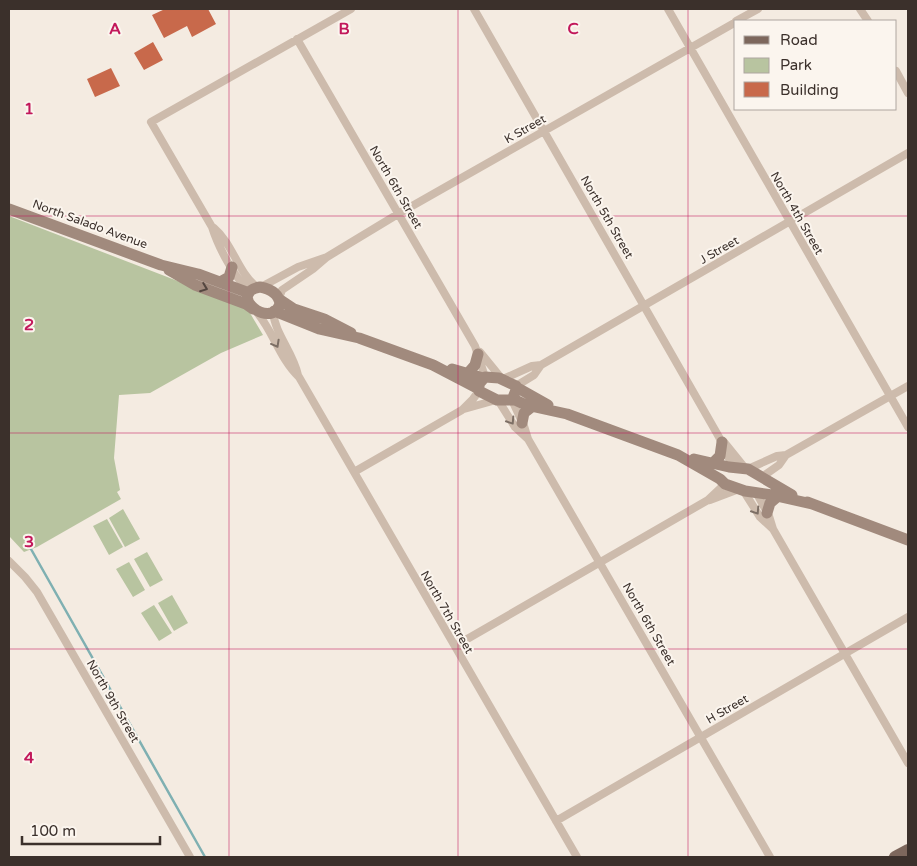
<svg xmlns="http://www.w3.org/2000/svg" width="917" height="866" font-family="'Varela Round',sans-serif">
<rect width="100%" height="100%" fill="#f4ebe1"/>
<!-- green -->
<path fill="#b8c4a0" d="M9,216l231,89 10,8 13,22 -42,18 -71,40 -31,2 -5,63 6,32 -3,2 4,7 -84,48 -13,5 -15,-16z
M123,509l17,30 -15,8 -16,-29z
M107,519l16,28 -14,8 -16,-29z
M147,552l16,28 -13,7 -16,-28z
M129,562l16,28 -12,7 -17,-28z
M172,595l16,28 -14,8 -16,-28z
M154,605l18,28 -13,8 -18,-28z"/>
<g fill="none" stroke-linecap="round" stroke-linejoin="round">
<!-- stream -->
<path stroke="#7fb0b2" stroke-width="2.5" d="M27,542l178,315"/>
</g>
<!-- building -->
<path fill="#c8694b" d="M165,9h43l8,15 -24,13 -5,-11 -23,12 -12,-23z
M153,42l10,18 -19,10 -10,-17z
M111,68l9,18 -25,11 -8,-18z"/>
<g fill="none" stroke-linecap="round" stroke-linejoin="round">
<!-- street -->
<path stroke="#cdbbac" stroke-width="8" d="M474,9l245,428 14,30
M668,9l240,418
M860,9l8,12
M736,21l22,-12
M297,39l178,307 10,31
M896,71l12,22
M214,228c19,16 24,45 43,59
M261,287l37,-20 29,-10
M249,290c-15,-12 -31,-44 -37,-63l-61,-105 200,-113
M279,298l3,-8 31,-21 14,-12 71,-43 338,-192
M255,310c18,20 24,48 44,67l278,480
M273,312c2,22 20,40 25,63
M480,352l22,27
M503,379l29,-13 9,-1 367,-212
M516,386l18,-11 7,-10
M498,400l17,27 13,12
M512,400l12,26 4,13 242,418
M464,409l32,-9
M724,442l21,26
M748,469l29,-13 9,-1 122,-69
M354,472l108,-62 11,-11 6,-8
M762,477l17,-12 7,-10
M743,490l17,27 13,12
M756,492l13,24 4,13 135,234
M710,500l29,-11
M9,561l16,16 12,15 153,265
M455,646l253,-146 17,-16
M556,821l352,-204"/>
<!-- secondary -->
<path stroke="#a18a7d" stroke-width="11" d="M9,209l152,56 37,9 51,19
M169,270l26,15 51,19 7,5
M220,282l9,-5 3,-10
M260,287c10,2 19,6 20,17 -10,27 -54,-11 -20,-17z
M279,299l15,10 30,10 27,14
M274,311l45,18 40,9 74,27 46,24
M452,369l31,9
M468,373l7,-8 3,-11
M485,377l14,1 17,8v4l-4,10h-15l-18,-9v-7z
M516,387l32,18
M513,399l13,6 41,9 111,41 42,24 5,5 20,7 27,4 40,9
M522,423l2,-10 9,-7
M694,459l35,8 19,2 44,26
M713,463l7,-7 2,-14
M807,502l101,38
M767,513l3,-10 8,-7"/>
<!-- primary -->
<path stroke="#7d675c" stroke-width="12" d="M895,857l13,-7"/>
</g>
<!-- one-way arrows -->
<defs><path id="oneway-chevron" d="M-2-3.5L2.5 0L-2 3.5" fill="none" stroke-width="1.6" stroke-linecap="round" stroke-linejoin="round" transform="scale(1.25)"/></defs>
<use stroke="#544640" href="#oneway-chevron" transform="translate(204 288) rotate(21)"/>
<g stroke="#7d6f65">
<use href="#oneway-chevron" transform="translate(276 344) rotate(61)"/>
<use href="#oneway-chevron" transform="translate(511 421) rotate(57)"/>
<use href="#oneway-chevron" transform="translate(756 511) rotate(57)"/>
</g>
<!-- grid -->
<path fill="none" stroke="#c2185b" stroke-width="1" stroke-opacity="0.55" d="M229,9v848M458,9v848M688,9v848M9,216h899M9,433h899M9,649h899"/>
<g text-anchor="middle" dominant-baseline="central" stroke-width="4" stroke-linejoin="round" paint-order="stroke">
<!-- street labels -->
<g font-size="12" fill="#3b302b" stroke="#fbf5ee">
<text transform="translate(525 129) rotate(-30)">K Street</text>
<text transform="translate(396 187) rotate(60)">North 6th Street</text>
<text transform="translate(797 213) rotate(60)">North 4th Street</text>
<text transform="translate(607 217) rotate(60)">North 5th Street</text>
<text transform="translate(90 224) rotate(20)">North Salado Avenue</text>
<text transform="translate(719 250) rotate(-30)">J Street</text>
<text transform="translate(447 612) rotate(60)">North 7th Street</text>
<text transform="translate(649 624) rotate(60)">North 6th Street</text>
<text transform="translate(113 701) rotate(60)">North 9th Street</text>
<text transform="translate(727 709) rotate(-30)">H Street</text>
</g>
</g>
<g font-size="16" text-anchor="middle" font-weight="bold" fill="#c2185b" stroke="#fbf5ee" stroke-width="4" stroke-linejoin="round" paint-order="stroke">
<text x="115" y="34">A</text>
<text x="344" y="34">B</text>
<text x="573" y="34">C</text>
<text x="29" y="114">1</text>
<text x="29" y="330">2</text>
<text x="29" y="547">3</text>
<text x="29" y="763">4</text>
</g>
<!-- border -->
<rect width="917" height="866" fill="none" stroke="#3b302b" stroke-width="20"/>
<!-- legend -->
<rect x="734" y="20" width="162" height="90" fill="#fbf5ee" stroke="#aea6a0"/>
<rect x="744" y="36" width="25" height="8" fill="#7d675c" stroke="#aea6a0"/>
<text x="780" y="45" font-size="15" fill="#3b302b">Road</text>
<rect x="744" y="58" width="25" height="15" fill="#b8c4a0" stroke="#aea6a0"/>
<text x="780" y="70" font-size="15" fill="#3b302b">Park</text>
<rect x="744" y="82" width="25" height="15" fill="#c8694b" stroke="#aea6a0"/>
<text x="780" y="95" font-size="15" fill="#3b302b">Building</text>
<!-- scale -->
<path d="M22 836v8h138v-8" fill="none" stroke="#3b302b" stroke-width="2.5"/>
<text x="30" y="836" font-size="15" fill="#3b302b" stroke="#fbf5ee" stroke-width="4" paint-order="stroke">100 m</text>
</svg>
